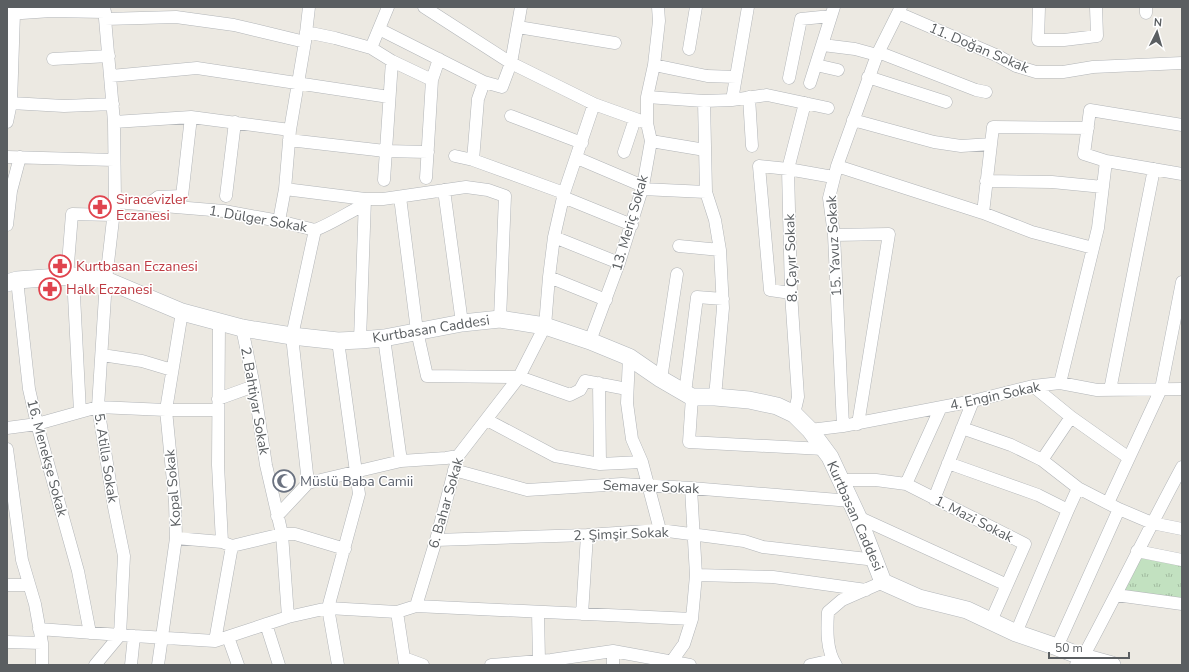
<svg xmlns="http://www.w3.org/2000/svg" width="1189" height="672" font-family="'Nunito Sans',sans-serif">
<defs>
<pattern id="park-tufts" width="24" height="20" patternUnits="userSpaceOnUse"><rect width="24" height="20" fill="#c2e1c0"/><path d="M3 7l-1-3M5 7V3M7 7l1-3M15 17l-1-3M17 17v-4M19 17l1-3" fill="none" stroke="#a1ba9f"/></pattern>
</defs>
<rect width="100%" height="100%" fill="#ece9e2"/>
<!-- park -->
<path fill="url(#park-tufts)" d="M1140,558l42,8v32l-59,-8z"/>
<g fill="none" stroke-linecap="round" stroke-linejoin="round">
<!-- minor casing -->
<g stroke="#b2b5b8" stroke-width="13">
<path id="minor" d="M104,7l10,115 1,80 -9,78 -8,127 16,100 10,49 -4,79
M424,7l87,56 83,41 53,19
M1039,7l-1,33h26l33,-4 -1,-29
M1146,7v6
M898,13l100,43 18,10 20,6h27l30,-5 89,-4
M7,14l44,-3 54,1
M105,19l71,-2 58,8 71,17
M518,27l97,16
M379,29l105,53 18,5 9,-24 10,-56
M306,32l29,6 36,10 21,13 40,19
M823,45l32,4 22,6
M371,48l17,-41
M689,49l7,-42
M878,52l98,38 10,2
M53,59l56,-3
M654,65l53,11 29,1
M816,65l22,5
M111,76l86,-8 192,29
M868,77l78,25
M789,78l12,-59 30,-3
M810,83l24,-76
M647,97l57,4 28,-1 35,-5 61,13
M749,97l3,49
M732,100l16,-93
M704,101l2,91 9,28 5,30 3,58 -8,89
M11,103l53,3 49,-2
M511,116l71,27
M853,120l81,22 27,4 30,-2
M7,122l4,-19 3,-90
M114,122l77,-5 99,13
M1182,125l-92,-15 -6,44 22,7 76,13
M289,140l96,11 43,1
M651,141l54,9
M624,152l11,-33
M455,156l18,4 91,33
M7,157l107,3
M577,158l66,28
M473,160l5,-61 6,-17
M837,166l146,47 49,19 61,16
M426,178l6,-98 7,-21
M384,180l8,-119
M986,181l66,1 51,5
M285,189l80,10h18l83,-12 22,3 17,6 -5,123
M642,189l64,3
M444,190l18,133
M226,196l9,-74
M400,197l17,134 10,45 92,1 51,18 10,-5 5,-9 42,8
M563,197l69,28
M115,202l109,9 55,10 36,9 -23,106 16,147
M150,203l8,-6 24,-1 9,-79
M983,213l10,-86 95,1
M279,221l6,-32 5,-59 15,-88 4,-35
M7,225l4,-34 9,-34
M315,230c18,-7 32,-17 49,-25
M834,235l55,-1 -31,190
M554,237l65,26
M679,246l41,4
M67,276l5,-62 41,1
M73,276l7,136
M549,277l57,23
M17,280l12,109 8,35 41,147 12,62
M791,293l-21,-3 -11,-124 29,3 45,8
M219,322l-1,143 4,77
M242,328l12,58 12,79 16,69 6,83
M384,338l17,123
M360,340l5,-141
M590,341l29,-78 24,-77 8,-45 -4,-18v-26l7,-32 5,-44 -1,-14
M102,355l40,6 30,9
M629,357l-2,46 5,36 10,23 18,68
M661,379l16,-105
M599,383l1,81
M1060,383l38,-155 8,-67
M1033,386l38,31 58,41
M1110,390l44,-221
M685,393l12,-96 26,2
M692,397l-3,45 135,7
M218,399l36,-13
M794,414l4,-17 -7,-104 -3,-124 17,-66
M487,420l68,36 45,8 42,-2
M843,426l-9,-191 -5,-37 8,-32 40,-111 24,-48
M7,428l30,-4 61,-17 68,3h51
M962,428l49,17 31,15 36,28 41,21 33,14 30,6
M810,430l33,-4 130,-25 60,-15 27,-3 37,7 85,-1
M7,449l15,111 13,44 7,39v22
M1042,460l29,-43
M948,463l90,32 30,15
M454,470l73,20 95,-6 69,4 160,13
M841,480h35l30,4 119,60 -34,77
M906,484l35,-77
M934,499l39,-98
M1108,503l53,-114 21,-107
M277,516l31,-33 93,-22 45,-3 12,-2
M858,517l149,68
M176,538l46,4 10,4 50,-12h13l50,15
M436,540l151,-5 73,-5 84,11 19,6 113,13
M1137,551l45,9
M696,575l77,2 93,13
M7,585h22
M1116,595l66,9
M416,606l276,13
M397,612l8,53
M538,612l1,49
M582,614l5,-79
M266,624l13,41
M39,629l95,7 81,5 73,-24 40,-9 69,4 19,-6 20,-66 22,-84 61,-79 26,-51 4,-49 5,-40 10,-44 30,-89
M1016,633l52,-123 10,-22
M228,637l10,28
M215,641l17,-95
M7,642l35,1
M1057,647l62,-138
M404,658l19,7
M95,665l25,-30
M131,665l3,-29
M158,665l18,-127 -1,-36 -9,-92 16,-98
M338,665l-10,-57 31,-114 -21,-153
M491,665l60,-5 62,-9 77,14
M613,665v-14
M672,665v-4l12,-17 8,-25 4,-44 -5,-87
M810,665l22,-5
M836,665c-10,-15 -9,-36 -8,-53l14,-12 41,-18
M1076,665l7,-8c34,-63 65,-127 99,-190"/>
</g>
<!-- secondary casing -->
<g stroke="#b3b7bb" stroke-width="18">
<path id="secondary" d="M7,283l10,-3 56,-4 33,4 76,32 60,16 50,8 46,5 22,-1 24,-2 78,-15 38,-4 45,7 45,15 39,16 32,22 31,18h23l34,3 28,6 17,8 16,16 20,27 28,60 25,65 36,16 48,12 49,23 41,14 26,10 29,8"/>
</g>
<!-- minor -->
<use href="#minor" stroke="#fff" stroke-width="12"/>
<!-- secondary -->
<use href="#secondary" stroke="#fff" stroke-width="17"/>
</g>
<!-- icons -->
<defs>
<g id="pharmacy-ring" transform="scale(1.15)"><circle r="9.5" fill="#fff" stroke="#e0444e" stroke-width="1.5"/><path d="M-2-6h4v4h4v4h-4v4h-4v-4h-4v-4h4Z" fill="#e0444e"/></g>
<g id="mosque-ring" transform="scale(1.15)"><circle r="9.5" fill="#fff" stroke="#6b7280" stroke-width="1.5"/><path d="M3.5-4.9A6 6 0 1 0 3.5 4.9A5 5 0 1 1 3.5-4.9Z" fill="#6b7280"/></g>
</defs>
<g fill-rule="evenodd">
<use href="#pharmacy-ring" x="100" y="207"/>
<use href="#pharmacy-ring" x="60" y="266"/>
<use href="#pharmacy-ring" x="50" y="289"/>
<use href="#mosque-ring" x="284" y="481"/>
</g>
<g text-anchor="middle" dominant-baseline="central" stroke-width="3" stroke-linejoin="round" paint-order="stroke">
<!-- street labels -->
<g font-size="14" fill="#5a5e61" stroke="#fff">
<text transform="translate(979 48) rotate(23)">11. Doğan Sokak</text>
<text transform="translate(258 219) rotate(10)">1. Dülger Sokak</text>
<text transform="translate(630 223) rotate(-74)">13. Meriç Sokak</text>
<text transform="translate(834 246) rotate(-93)">15. Yavuz Sokak</text>
<text transform="translate(791 258) rotate(-92)">8. Çayır Sokak</text>
<text transform="translate(431 329) rotate(-9)">Kurtbasan Caddesi</text>
<text transform="translate(995 396) rotate(-12)">4. Engin Sokak</text>
<text transform="translate(255 401) rotate(80)">2. Bahtiyar Sokak</text>
<text transform="translate(47 458) rotate(75)">16. Menekşe Sokak</text>
<text transform="translate(106 458) rotate(81)">5. Atilla Sokak</text>
<text transform="translate(651 487) rotate(2)">Semaver Sokak</text>
<text transform="translate(173 488) rotate(-95)">Kopal Sokak</text>
<text transform="translate(446 503) rotate(-74)">6. Bahar Sokak</text>
<text transform="translate(855 516) rotate(66)">Kurtbasan Caddesi</text>
<text transform="translate(974 519) rotate(27)">1. Mazi Sokak</text>
<text transform="translate(621 534) rotate(-2)">2. Şimşir Sokak</text>
</g>
<!-- health labels -->
<g font-size="14" fill="#be3a42" stroke="#fff" text-anchor="start">
<text x="116" y="199">Siracevizler<tspan x="116" dy="16">Eczanesi</tspan></text>
<text x="76" y="266">Kurtbasan Eczanesi</text>
<text x="66" y="289">Halk Eczanesi</text>
</g>
<!-- worship labels -->
<g font-size="14" fill="#5b616d" stroke="#fff" text-anchor="start">
<text x="300" y="481">Müslü Baba Camii</text>
</g>
</g>
<!-- border -->
<rect width="1189" height="672" fill="none" stroke="#5a5e61" stroke-width="16"/>
<!-- north arrow -->
<g transform="translate(1157 32) rotate(5)" stroke="#ffffff" stroke-width="3" paint-order="stroke">
<path d="M0-3L7 15L0 10L-7 15Z" fill="#5a5e61"/>
<text y="-6" font-size="11" font-weight="bold" text-anchor="middle" fill="#5a5e61">N</text>
</g>
<!-- scale -->
<path d="M1049 652v6h80v-6" fill="none" stroke="#5a5e61" stroke-width="2"/>
<text x="1055" y="652" font-size="12" fill="#5a5e61" stroke="#ffffff" stroke-width="3" paint-order="stroke">50 m</text>
</svg>
